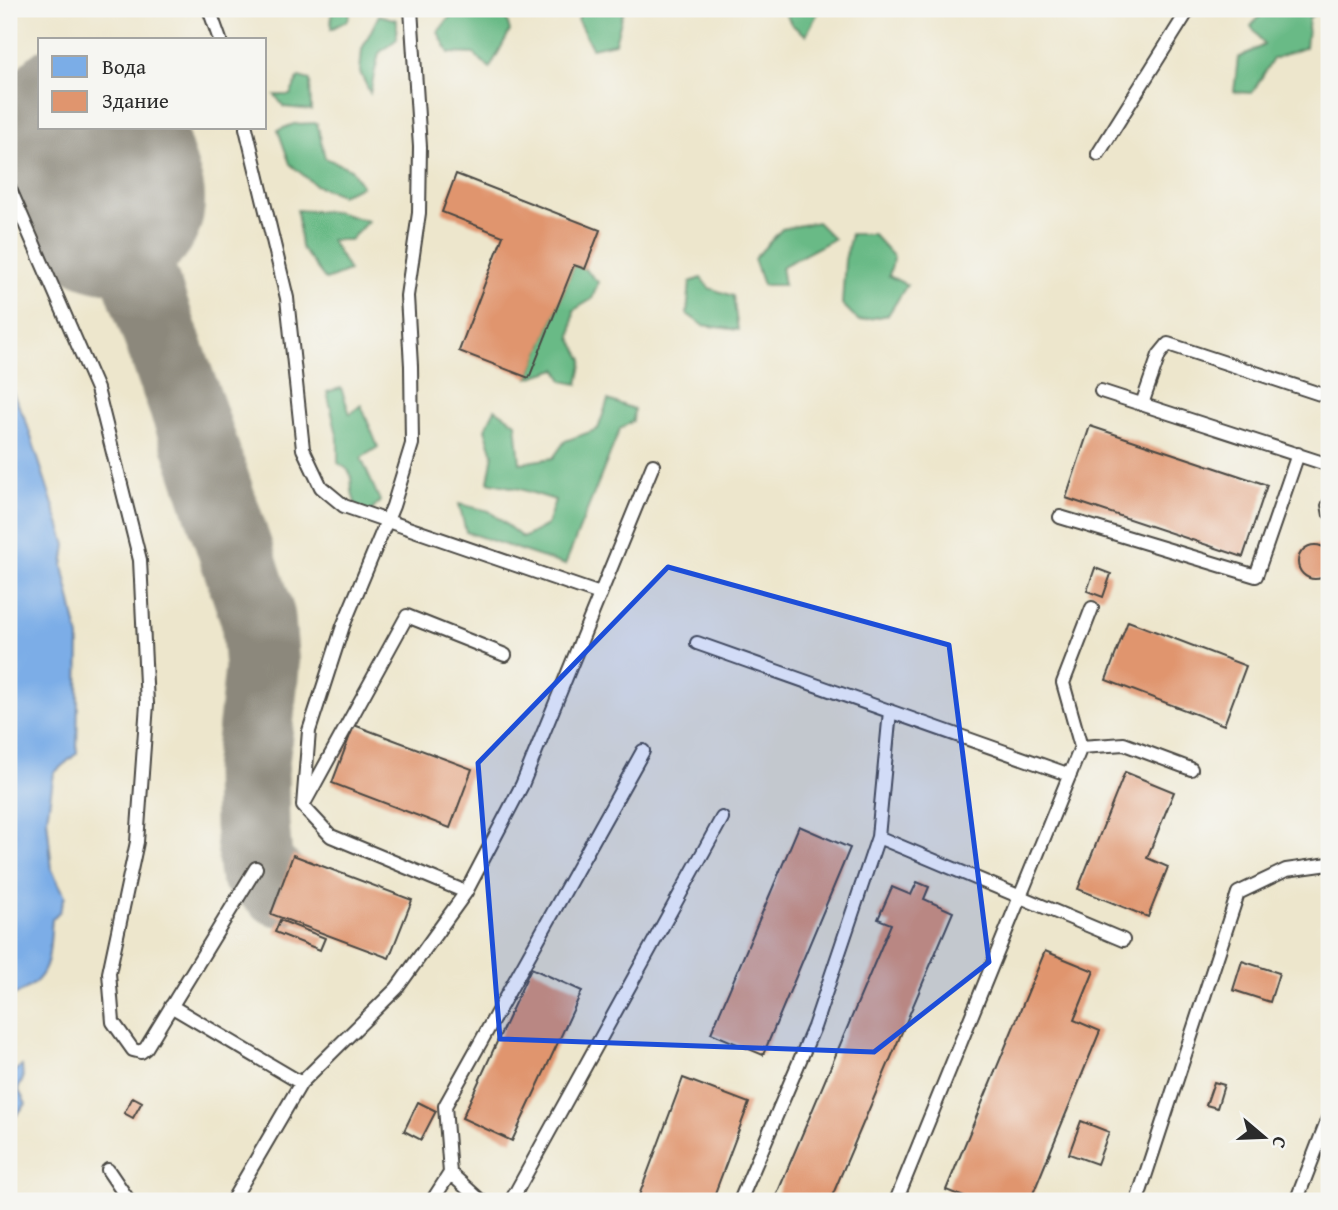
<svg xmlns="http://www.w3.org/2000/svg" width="1338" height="1210" font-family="'Gentium Book Plus',serif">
<rect width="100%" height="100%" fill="#f6f6f2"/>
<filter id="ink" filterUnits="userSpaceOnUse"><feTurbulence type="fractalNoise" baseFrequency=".0143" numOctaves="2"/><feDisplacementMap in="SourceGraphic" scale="14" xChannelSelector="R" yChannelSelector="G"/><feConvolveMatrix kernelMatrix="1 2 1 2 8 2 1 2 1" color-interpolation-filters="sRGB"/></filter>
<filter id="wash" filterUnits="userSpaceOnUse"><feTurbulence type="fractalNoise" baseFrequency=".00686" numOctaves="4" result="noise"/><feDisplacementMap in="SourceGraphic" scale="28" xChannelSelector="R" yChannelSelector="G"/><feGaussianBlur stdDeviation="1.57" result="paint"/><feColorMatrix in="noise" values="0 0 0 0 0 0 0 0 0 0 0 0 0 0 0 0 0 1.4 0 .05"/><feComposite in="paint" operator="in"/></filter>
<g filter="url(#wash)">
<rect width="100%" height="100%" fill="#ede6cc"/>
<!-- forest -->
<path fill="#69ba86" stroke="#4a7258" stroke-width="2" d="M332,9h19l-3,11 -17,9z
M456,9h48l6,22 -20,37 -16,-14 -25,-1 -11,-21z
M581,9h43l-9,34 -23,5 -14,-27z
M783,9h37l-14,26 -14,-10z
M1266,9h55l-12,9 -3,29 -33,12 -21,34 -18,-1 4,-34 26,-13 -13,-19z
M379,15l18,5v19l-18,14 -9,40 -10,-21 2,-23z
M299,77l11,3 1,30 -27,-3 -9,-12h15z
M317,123l8,35 26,11 11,17 -21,9 -26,-10 -25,-21 -12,-34 16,-6z
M297,210l39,2 32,9 -18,19h-19l18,31 -23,9 -25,-33z
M817,222l17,17 -53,28 3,18h-21l-9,-26 28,-30z
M851,234h22l21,23 -5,19 18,9 -19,30 -29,6 -17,-17 3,-44z
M574,265l11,4 13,13 -6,17 -18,11 -3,28 12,22 -5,24 -15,-3 -6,-12 -28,9z
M701,278l8,10 24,8 5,34 -35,-5 -16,-11 3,-32z
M341,388l9,26 11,-9 17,42 -17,11 19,43 -11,13h-10c-3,-8 -6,-16 -7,-23 -2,-16 3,-18 -14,-28v-24l-11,-47z
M608,400l26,9 -1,12 -13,8 -55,136 -99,-33 -7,-28 30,7 34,27 24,-13 8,-25 -35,-11 -32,-7 5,-28 -8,-25 10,-20 21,14 4,40 33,-5 12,-17 33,-12z"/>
<!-- water -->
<path fill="#7bade7" stroke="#536c89" stroke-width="2" d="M9,385l17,36 40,124 -3,21 16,72 -2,115 -23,20 -7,45 5,52 13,26 -5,15 -8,8c-4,41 1,62 -43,78z
M22,1066l1,13 -5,10 8,15 -13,15 -4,-3v-42z"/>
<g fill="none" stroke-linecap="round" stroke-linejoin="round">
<!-- taxiway -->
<path stroke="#8c887c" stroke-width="75" d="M112,200l79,219 67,199 4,50 -11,104 1,53 4,43 24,21"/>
<!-- runway -->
<path stroke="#8c887c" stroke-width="186" d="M89,128l23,72"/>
</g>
<g id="blocks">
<!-- building -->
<path fill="#e0956e" d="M456,174l144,56 -15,39 -11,-4 -45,113 -70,-27 44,-115 -61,-24z
M1090,426l177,59 -24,72 -177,-59z
M1329,493v29l-6,-6 -2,-11 2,-5z
M1298 562a17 17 0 1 1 34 0a17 17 0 1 1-34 0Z
M1095,568l16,6 -8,23 -16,-6z
M1128,621l118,45 -22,59 -118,-45z
M354,725l118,44 -22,59 -118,-45z
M1125,772l49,20 -27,66 21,9 -20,50 -70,-28z
M799,826l51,22 -87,207 -52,-22z
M293,855l119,45 -23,58 -118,-44z
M917,882l12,5 -5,12 29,13 -123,289h-56l117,-277 -13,-5 14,-32 19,8z
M280,920l45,18 -5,12 -45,-18z
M1045,951l49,20 -20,49 26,11 -70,170h-56l-28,-11z
M1242,961l37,12 -9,29 -37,-12z
M531,968l51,23 -70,150 -50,-23z
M683,1078l66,25 -37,98h-75z
M1214,1082l10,3 -7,23 -11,-3z
M133,1097l9,5 -9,16 -9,-5z
M418,1102l18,9 -15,29 -17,-9z
M1081,1121l28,11 -12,32 -28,-10z"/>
</g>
</g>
<g filter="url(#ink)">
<use href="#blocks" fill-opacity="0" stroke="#484743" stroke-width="2"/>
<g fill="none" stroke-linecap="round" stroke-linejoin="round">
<!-- lane casing -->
<g stroke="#484743" stroke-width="16">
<path id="lane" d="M209,9l11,31
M411,9l9,138 -1,66 -12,83 4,70 1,78 -19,62 -50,120 -34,105 -6,75 28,30 135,56
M246,128l41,170 16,151 18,38 23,19 256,88
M1098,154l91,-145
M9,187l88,202 43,171 7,144 -10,138 -28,131 4,49 20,28 8,2 5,-4 110,-180
M1101,391l228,74
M1142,404l17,-49 9,-11 161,53
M1060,517l196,59 42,-122
M697,643l373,132
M1081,747l43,-3 67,25
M306,800l101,-184 98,39
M878,837l245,103
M171,1006l130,77
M108,1170l21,31
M232,1201l69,-118 96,-95 69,-96 56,-107 131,-320
M432,1201l18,-28
M481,1201l-31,-28 -5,-67 198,-355
M511,1201l211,-383
M740,1201l74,-174 64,-190 12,-126
M896,1201l185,-454 -18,-64 29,-75
M1137,1201l101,-308 48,-23 43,-6
M1292,1201l5,-2 32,-83"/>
</g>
<!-- lane -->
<use href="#lane" stroke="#fff" stroke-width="12"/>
</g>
</g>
<!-- marked area -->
<path fill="#1d4ed8" fill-opacity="0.2" stroke="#1d4ed8" stroke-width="5" stroke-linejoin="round" d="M668,567l281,78 40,317 -115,90 -374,-13 -22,-276z"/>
<!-- margin -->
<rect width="1338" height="1210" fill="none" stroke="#f6f6f2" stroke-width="35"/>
<!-- legend -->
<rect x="38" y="38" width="228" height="91" fill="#f6f6f2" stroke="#a5a5a2" stroke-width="2"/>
<rect x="52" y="56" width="35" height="21" fill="#7bade7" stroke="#a5a5a2" stroke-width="2"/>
<text x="102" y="74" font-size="21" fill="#2b2b2b">Вода</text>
<rect x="52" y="91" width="35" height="21" fill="#e0956e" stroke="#a5a5a2" stroke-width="2"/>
<text x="102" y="108" font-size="21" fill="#2b2b2b">Здание</text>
<!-- north arrow -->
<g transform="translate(1264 1137) rotate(109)" stroke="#f6f6f2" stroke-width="5" paint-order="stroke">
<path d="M0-5L12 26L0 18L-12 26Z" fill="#2b2b2b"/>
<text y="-10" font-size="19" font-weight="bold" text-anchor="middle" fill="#2b2b2b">С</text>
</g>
</svg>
